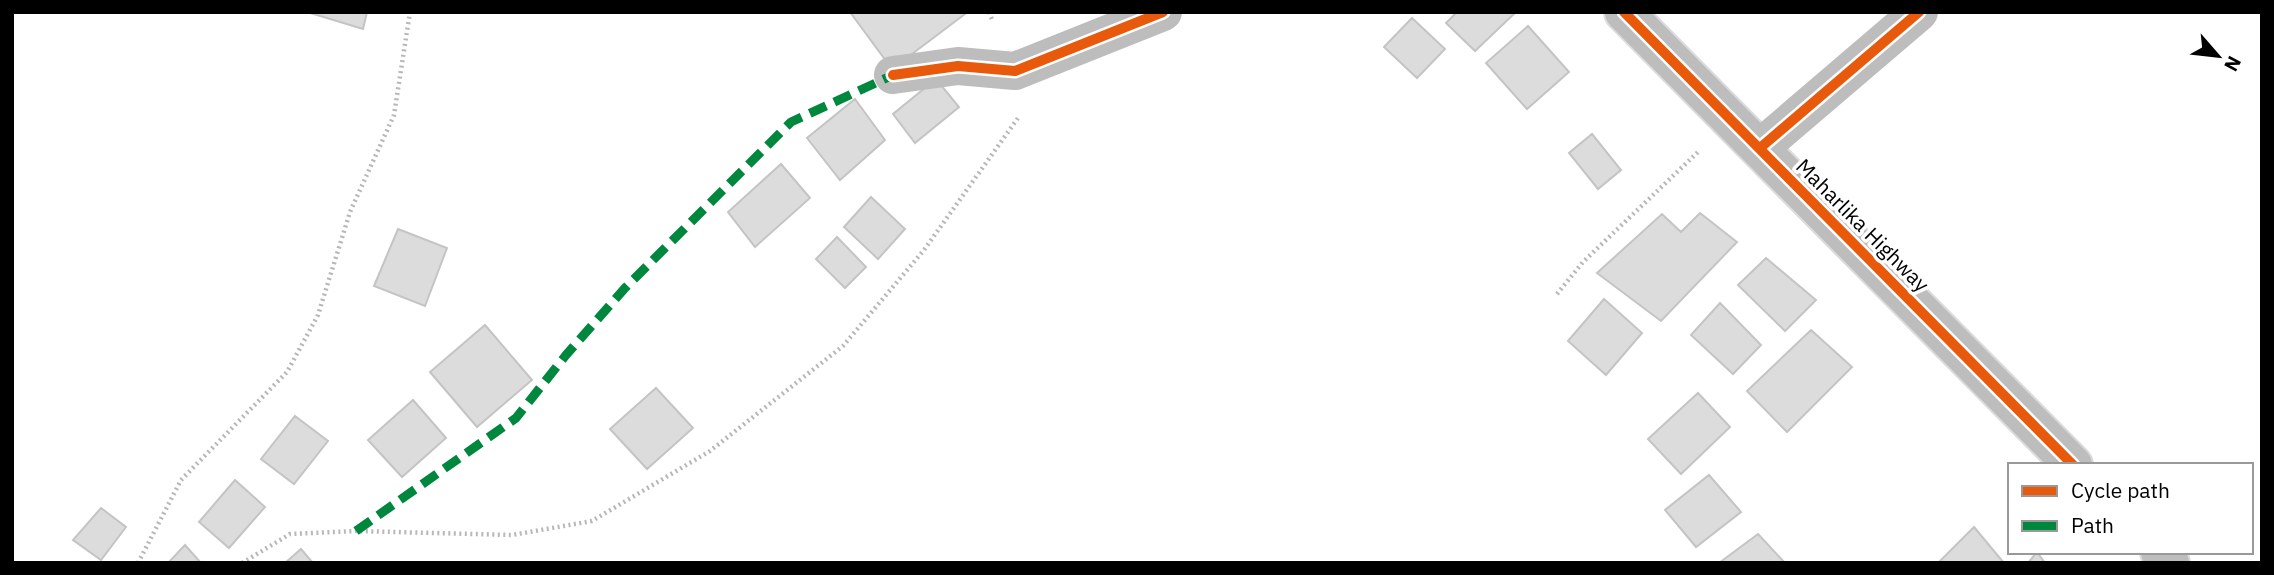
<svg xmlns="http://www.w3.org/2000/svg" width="2274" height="575" font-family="'IBM Plex Sans',sans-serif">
<rect width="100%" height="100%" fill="#fff"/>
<!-- building -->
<path fill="#dcdcdc" stroke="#c4c4c4" stroke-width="2" d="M307,12h60l-4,17z
M850,12h114l1,2 -73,55z
M1457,12h59l-41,39 -29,-28z
M1412,18l33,31 -28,29 -33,-31z
M1528,26l41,46 -42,37 -41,-46z
M936,79l23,28 -44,36 -22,-29z
M855,99l30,41 -45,40 -33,-42z
M1592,134l29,36 -23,19 -29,-36z
M781,164l29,34 -55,49 -27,-35z
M871,197l34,32 -27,30 -34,-32z
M1700,213l37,29 -76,79 -64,-48 65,-59 19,18z
M398,229l49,19 -22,58 -51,-20z
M837,237l29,30 -21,21 -29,-29z
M1766,258l50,42 -31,31 -47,-46z
M1604,299l38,34 -36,42 -38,-34z
M1720,303l41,42 -28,29 -42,-39z
M485,325l47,55 -55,47 -47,-55z
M1811,330l41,37 -65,65 -40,-41z
M656,388l37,40 -46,41 -37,-40z
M1698,393l32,34 -49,47 -33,-35z
M413,400l33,38 -44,39 -34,-37z
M295,416l33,25 -34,43 -33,-25z
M1709,475l32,37 -45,35 -31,-37z
M235,480l30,27 -36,41 -30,-26z
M101,508l25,19 -25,33 -28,-20z
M1974,527l30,36h-66z
M1758,534l27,29h-66z
M185,545l16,18h-33z
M301,549l12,14h-28z
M2037,552l8,11h-17z"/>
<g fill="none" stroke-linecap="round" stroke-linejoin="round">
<!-- highway casing -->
<g stroke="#dbdbdb" stroke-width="42">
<path id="highway" d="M1624,12l449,453
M2160,552l10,11"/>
</g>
<!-- path -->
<path stroke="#b8b8b8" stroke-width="4.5" stroke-dasharray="2 3.5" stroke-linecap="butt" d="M989,12l4,10
M1557,294l26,-32 115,-110
M138,563l43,-83 106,-108 31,-57 32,-103 44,-97 16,-103
M242,563l48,-29 66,-3 156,4 80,-14 118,-70 133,-105 81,-96 94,-132"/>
<!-- street -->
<path stroke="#bdbdbd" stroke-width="38" d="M893,75l65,-9 57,5 148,-59
M1760,148l159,-136"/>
<!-- highway -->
<use href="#highway" stroke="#bdbdbd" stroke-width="38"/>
<!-- quiet -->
<path stroke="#00873e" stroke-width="9" stroke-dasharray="18 9" stroke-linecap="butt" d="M356,531l160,-113 50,-63 59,-67 166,-166 102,-47"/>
<!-- cycleway casing -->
<g stroke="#fff" stroke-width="15">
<path id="cycleway" d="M1624,12l449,453
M893,75l65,-9 57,5 148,-59
M1760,148l159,-136"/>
</g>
<!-- cycleway -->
<use href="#cycleway" stroke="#e8590c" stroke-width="10"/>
</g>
<g text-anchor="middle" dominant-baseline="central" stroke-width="7" stroke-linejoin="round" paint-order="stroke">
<!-- street labels -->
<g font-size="21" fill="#000" stroke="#fff">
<text transform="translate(1863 225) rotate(45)">Maharlika Highway</text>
</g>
</g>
<!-- border -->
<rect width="2274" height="575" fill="none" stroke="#000000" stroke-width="28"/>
<!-- legend -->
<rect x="2008" y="463" width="245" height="91" fill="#ffffff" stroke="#999999" stroke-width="2"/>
<rect x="2022" y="486" width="35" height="10" fill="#e8590c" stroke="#999999" stroke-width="2"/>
<text x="2071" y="498" font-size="21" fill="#000000">Cycle path</text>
<rect x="2022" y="521" width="35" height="10" fill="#00873e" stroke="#999999" stroke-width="2"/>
<text x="2071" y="533" font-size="21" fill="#000000">Path</text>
<!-- north arrow -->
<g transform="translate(2218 56) rotate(118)" stroke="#ffffff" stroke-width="5" paint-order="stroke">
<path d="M0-5L12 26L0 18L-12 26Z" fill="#000000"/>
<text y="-10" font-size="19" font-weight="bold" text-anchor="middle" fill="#000000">N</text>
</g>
</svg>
